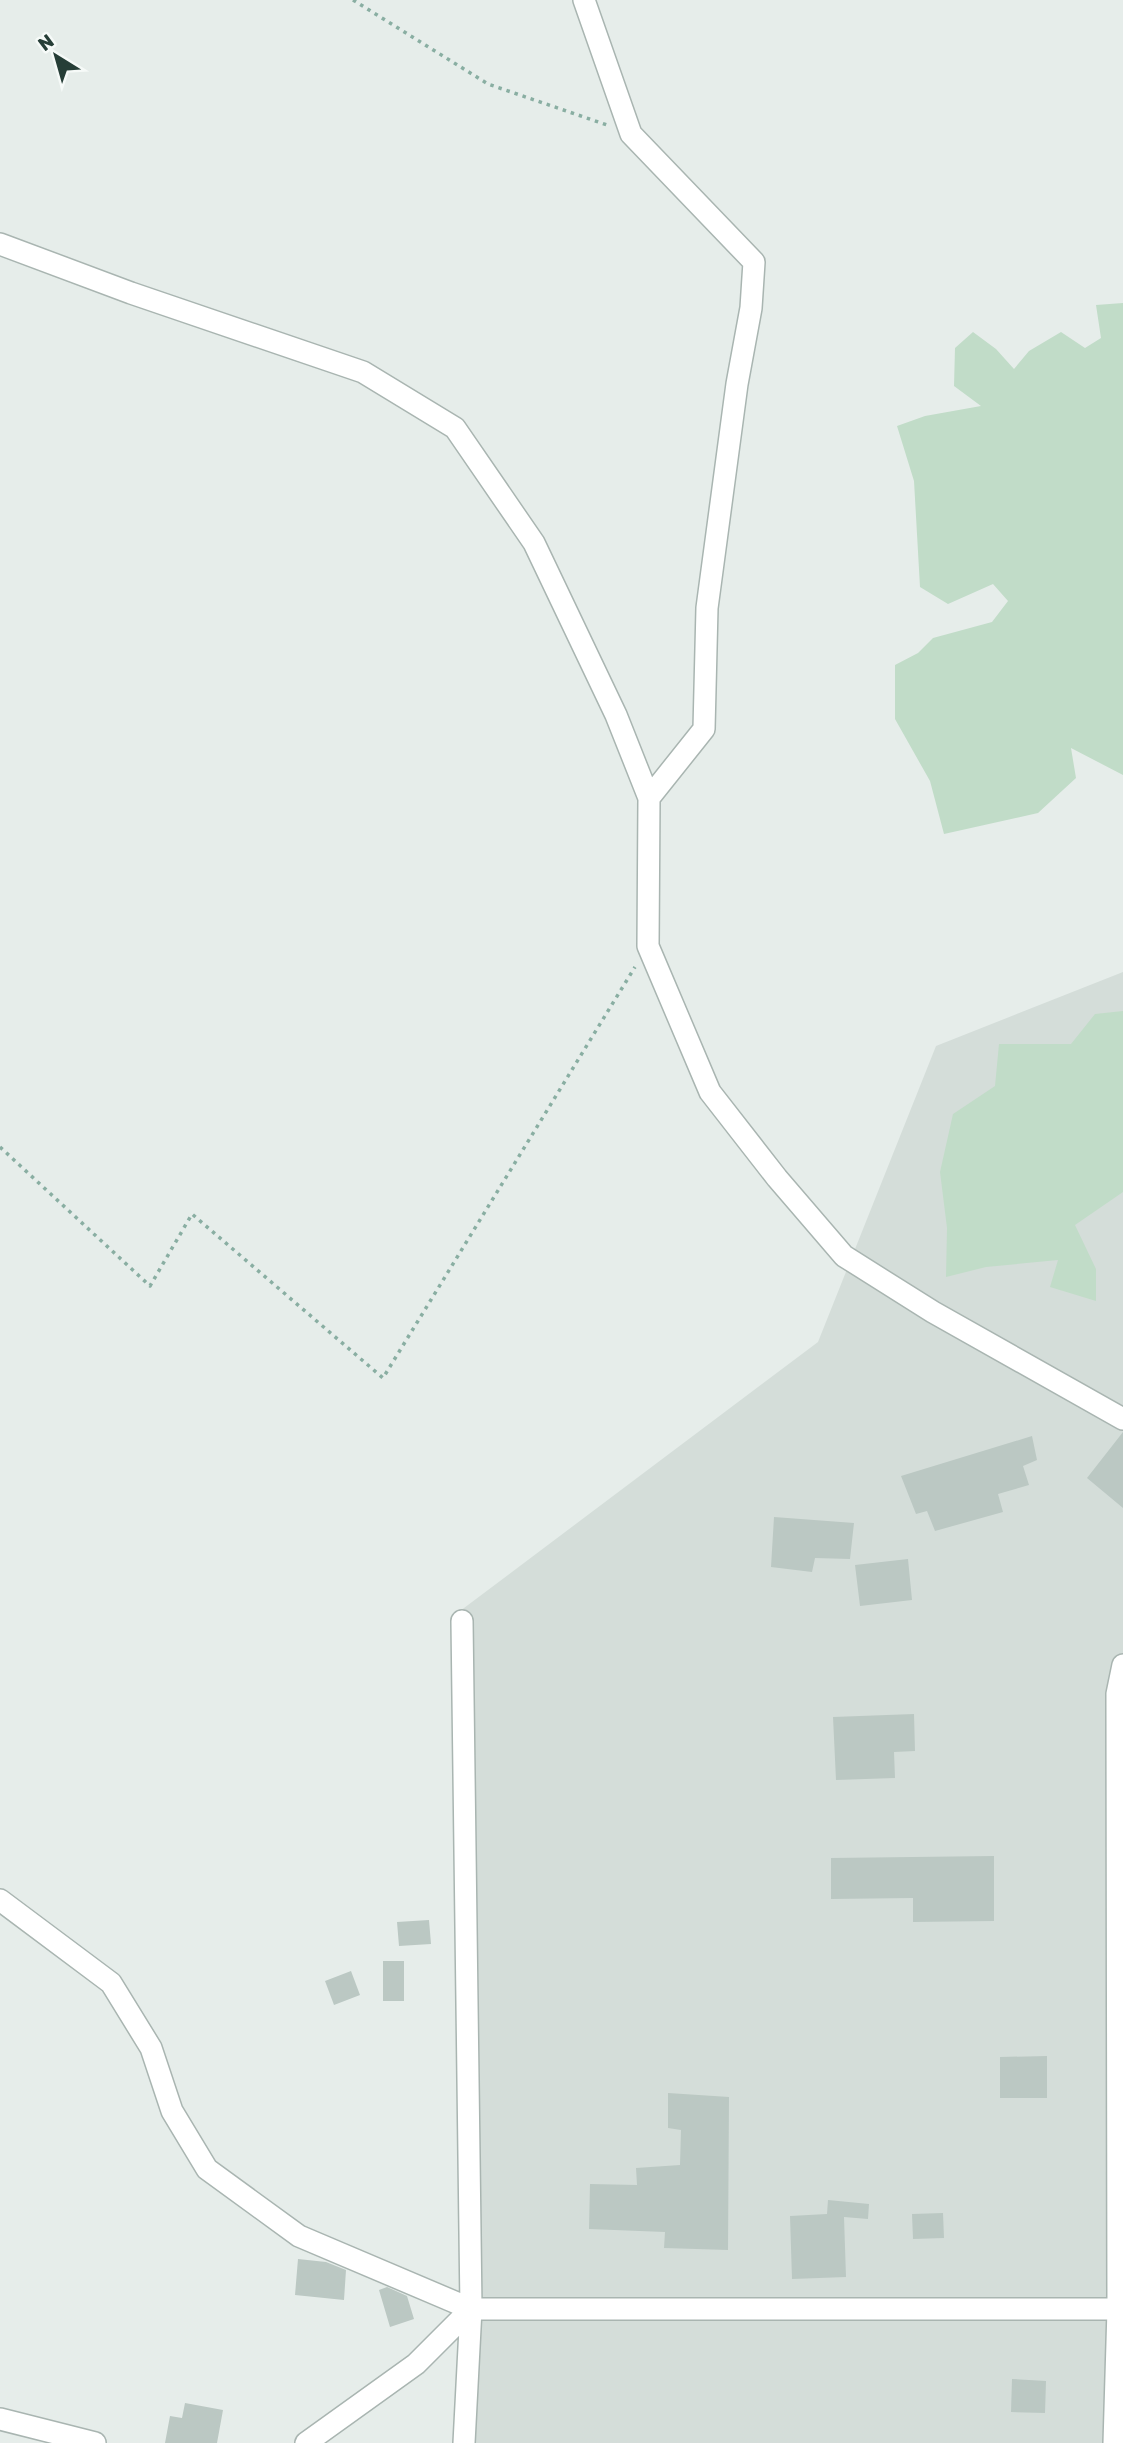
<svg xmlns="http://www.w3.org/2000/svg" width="1123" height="2443" font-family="Rubik,sans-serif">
<rect width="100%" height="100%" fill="#e6edea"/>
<!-- built -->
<path fill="#d4ddd9" d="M1123,972v1471h-665l4,-165 -6,-664 362,-272 118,-296z"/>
<!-- green -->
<path fill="#c1dcc8" d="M1123,303v472l-52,-27 5,30 -38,35 -94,21 -14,-53 -35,-62v-54l23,-12 15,-15 59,-16 16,-21 -15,-17 -45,20 -28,-17 -6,-106 -17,-55 28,-10 56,-10 -27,-20 1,-38 18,-16 23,17 18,20 15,-18 32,-19 24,16 16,-10 -5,-33z
M1123,1011v181l-48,33 21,44v32l-46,-14 8,-27 -72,7 -40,10 1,-49 -7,-56 13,-58 42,-28 4,-42h72l24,-30z"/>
<!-- building -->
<path fill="#bbc8c3" d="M1123,1432v76l-36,-30z
M1032,1436l5,24 -14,6 6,19 -31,9 5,18 -68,19 -8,-20 -11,3 -15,-38z
M774,1517l80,6 -4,36 -35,-1 -3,14 -41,-5z
M908,1559l4,41 -52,6 -5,-41z
M914,1714l1,37 -21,1 1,26 -59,2 -3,-63z
M994,1856v65l-81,1v-24l-82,1v-41z
M429,1920l2,24 -32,2 -2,-24z
M383,1961h21v40h-21z
M351,1971l9,24 -26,10 -9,-24z
M1047,2056v42h-47v-41z
M668,2093l61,4 -1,153 -64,-2 1,-16 -76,-3 1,-45 47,1 -1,-17 44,-3 1,-35 -13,-2z
M828,2200l41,4 -1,15 -24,-2 2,60 -54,2 -2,-63 37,-2z
M943,2213l1,25 -31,1 -1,-25z
M298,2259l28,3 20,8 -2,30 -49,-5z
M387,2287l20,9 7,23 -24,8 -11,-37z
M1012,2379l34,2 -1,32 -34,-1z
M185,2403l38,7 -6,33h-52l5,-27 12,2z"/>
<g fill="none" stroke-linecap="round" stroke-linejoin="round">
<!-- street casing -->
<g stroke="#a9b5b1" stroke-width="24">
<path id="street" d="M584,0l47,134 123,128 -3,46 -14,76 -30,224 -3,121 -55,69
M0,244l131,49 232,79 92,56 79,115 82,172 33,83 -1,148 62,146 67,86 67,78 89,56 190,107
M462,1621l9,688 -7,134
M0,1900l111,83 40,65 21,63 35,58 92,67 172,73
M0,2419l95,24
M306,2443l110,-79 55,-55h652
M1114,2443l4,-134 -1,-615 6,-29"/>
</g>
<!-- path -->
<path stroke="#89aea2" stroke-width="3.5" stroke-dasharray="3.5 5" stroke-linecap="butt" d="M353,0l135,84 119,41
M0,1147l150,139 42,-72 191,164 252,-411"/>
<!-- street -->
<use href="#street" stroke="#fff" stroke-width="21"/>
</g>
<!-- north arrow -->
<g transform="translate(56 56) rotate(323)" stroke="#f6faf8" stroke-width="5" paint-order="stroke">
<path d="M0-5L12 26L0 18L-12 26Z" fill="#263e37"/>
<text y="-10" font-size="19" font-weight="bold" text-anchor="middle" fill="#263e37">N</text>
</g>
</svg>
